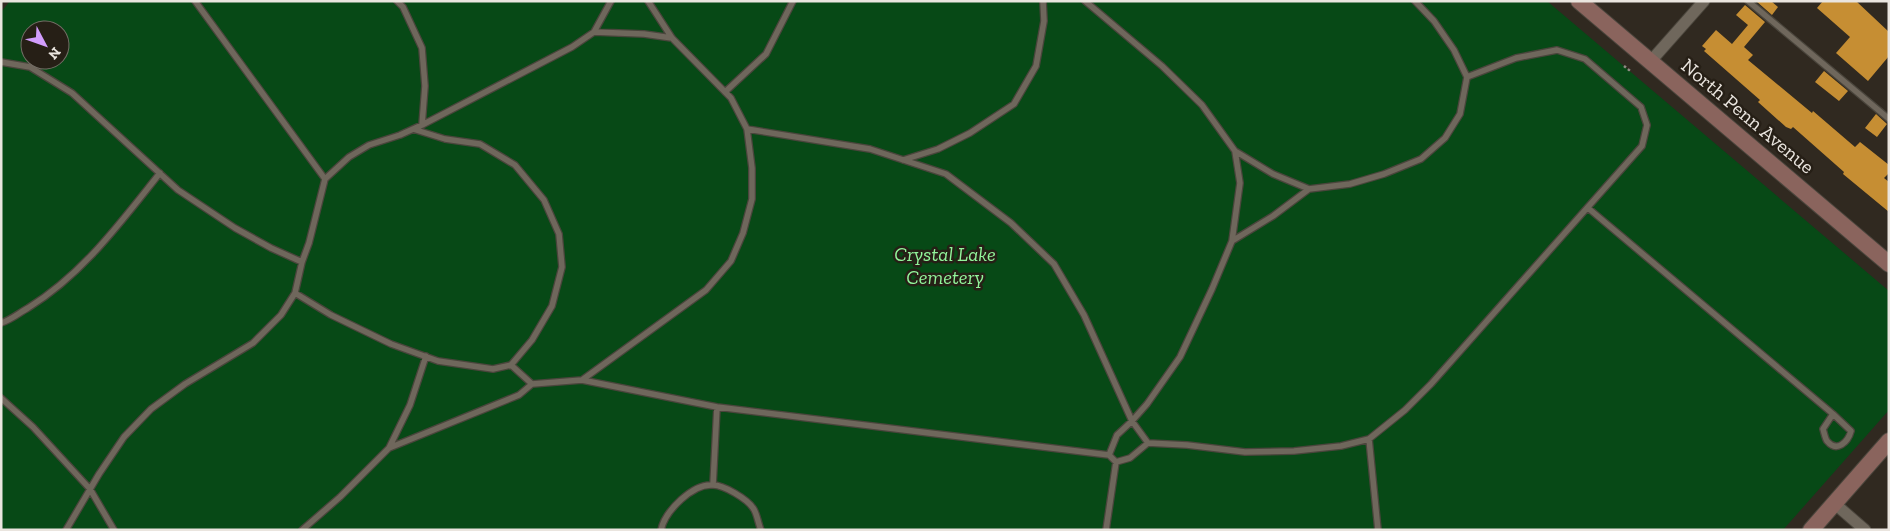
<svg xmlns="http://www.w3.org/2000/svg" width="1890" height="531" font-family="'Zilla Slab',serif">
<rect width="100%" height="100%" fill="#302920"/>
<!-- green -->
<path fill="#074916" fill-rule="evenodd" d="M10,1h1537l342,290v119l-106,120h-1782v-518zM30,30h30v30h-30z"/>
<!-- building -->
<path fill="#c68e33" d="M1756,1h15l7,6 -6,8z
M1823,1h33l33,31v24l-21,25 -32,-28 14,-16 -33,-29z
M1745,5l20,17 -21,25 9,8 -5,5 64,53 1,-2 42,36 5,-5 29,23v8l-5,5 5,4v30l-46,-38 1,-2 -51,-45 -2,2 -5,-2 -28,-25 2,-2 -56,-49 2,-2 -4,-3 14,-16 16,14 16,-19 -12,-10z
M1824,71l24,20 -9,10 -24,-19z
M1876,114l11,10 -10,13 -12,-9z"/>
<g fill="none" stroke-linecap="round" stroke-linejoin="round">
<!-- lane casing -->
<g stroke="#4a453c" stroke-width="8">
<path id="lane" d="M195,1l130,178
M397,1l6,6 19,41 3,38 -3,39
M1748,1l141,118
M594,32l50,2 28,4
M1,62l29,5 42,26 106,97 57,38 36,20 31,14
M725,92l41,-38 27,-53
M747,129l123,20 76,25 65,49 43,41 30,51 48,106 15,-17 33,-47 32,-68 20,-48 8,-58 -5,-32 -33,-46 -40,-39 -77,-65
M1235,151l38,23 36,15
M903,160l35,-11 32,-16 44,-29 22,-38 8,-45 -1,-20
M1588,208l245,206 18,17c-3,11 -14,22 -24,10 -2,-3 -3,-9 -4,-12l10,-15
M1232,241l41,-25 36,-27 41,-5 34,-10 37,-15 24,-21 15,-24 7,-37 -13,-27 -20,-29 -19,-20
M295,293l36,22 60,29 47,17 55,8 18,-4 21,-25 20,-34 10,-39 -3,-33 -15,-34 -29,-35 -35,-21 -35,-5 -32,-10
M1,323c10,-3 18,-10 27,-15 55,-34 92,-85 132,-135
M511,365l21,19 50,-4 135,27 392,48 8,-20 15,-14 16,22
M582,380l124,-90 25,-29 12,-28 9,-34v-31l-5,-39 -16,-31 -59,-60 -24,-37
M1,398l32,29 57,62 24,41
M1369,439l9,91
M389,448l21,-43 16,-49
M1109,455l7,7 14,-4 18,-15 39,2 58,7 49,-1 47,-5 28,-7 36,-29 26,-26 211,-238 5,-21 -6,-18 -56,-48 -28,-9 -41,8 -49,19
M713,485l4,-78
M66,530l33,-56 25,-37 27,-28 34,-25 68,-41 28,-28 14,-22 7,-31 7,-19 16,-64 24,-22 20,-12 31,-10 22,-10 150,-78 22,-15 17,-31
M302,530l38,-33 49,-49 130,-53 13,-11
M661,530c4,-19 32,-47 52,-45 11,0 34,14 40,23 4,5 5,15 8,22
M1106,530l10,-68"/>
</g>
<!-- street casing -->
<g stroke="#4a453c" stroke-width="13">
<path id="street" d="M1650,62l54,-61
M1834,503l31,27"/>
</g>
<!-- secondary casing -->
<g stroke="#4a453c" stroke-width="18">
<path id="secondary" d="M1579,1l310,263
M1811,530l78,-89"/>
</g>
<!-- path -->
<path stroke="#918b84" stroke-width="2.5" stroke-dasharray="2.5 2.5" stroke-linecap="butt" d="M1624,66l5,4 1,-2"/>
<!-- lane -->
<use href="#lane" stroke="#6f675c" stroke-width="5.5"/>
<!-- street -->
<use href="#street" stroke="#6f675c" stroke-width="11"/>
<!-- secondary -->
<use href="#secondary" stroke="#8a645d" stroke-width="16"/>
</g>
<g text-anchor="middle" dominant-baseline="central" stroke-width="5" stroke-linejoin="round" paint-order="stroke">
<!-- street labels -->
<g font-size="20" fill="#eae5df" stroke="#261f16">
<text transform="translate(1748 116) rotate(40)">North Penn Avenue</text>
</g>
<!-- park labels -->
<g font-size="20" font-style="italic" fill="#92f59b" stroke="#261f16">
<text x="945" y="254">Crystal Lake<tspan x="945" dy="23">Cemetery</tspan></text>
</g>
</g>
<!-- border -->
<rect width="1890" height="531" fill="none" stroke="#eae5df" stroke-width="5"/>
<!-- north arrow -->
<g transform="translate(45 45) rotate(131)"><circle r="24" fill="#261f16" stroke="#746e66"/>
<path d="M0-4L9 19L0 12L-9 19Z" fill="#d29dfd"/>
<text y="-8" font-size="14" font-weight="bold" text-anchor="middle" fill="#eae5df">N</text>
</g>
</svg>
